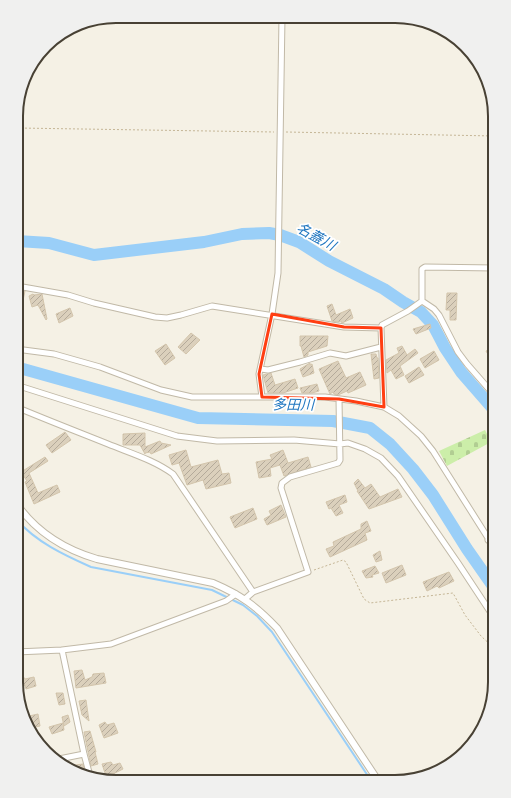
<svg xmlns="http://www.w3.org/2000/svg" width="511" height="798" font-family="Karla,'Noto Sans JP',sans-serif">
<defs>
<pattern id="cemetery-stones" width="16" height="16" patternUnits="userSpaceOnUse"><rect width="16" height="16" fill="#cceea9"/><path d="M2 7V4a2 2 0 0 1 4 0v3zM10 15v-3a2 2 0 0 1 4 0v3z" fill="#b1cd92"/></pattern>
<pattern id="building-hatch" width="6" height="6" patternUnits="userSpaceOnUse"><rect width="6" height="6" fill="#dbd0bc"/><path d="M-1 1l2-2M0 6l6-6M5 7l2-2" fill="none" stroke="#b4aa9a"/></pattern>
</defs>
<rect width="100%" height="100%" fill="#f5f1e5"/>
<!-- cemetery -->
<path fill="url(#cemetery-stones)" d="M485,430l6,12 -44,24 -8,-15z"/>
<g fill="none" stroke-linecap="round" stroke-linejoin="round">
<!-- stream -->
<path stroke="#9acff8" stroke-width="2" d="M16,519c20,23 48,36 75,48l121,23 31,15 14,11 15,16 100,150"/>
<!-- river -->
<path stroke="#9acff8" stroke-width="12" d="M17,241l32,2 45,12 110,-13 38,-8 27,-1 11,2 19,7 30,19 55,28 19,13 18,10 12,13 12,23 16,24 34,39
M16,367l182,51 135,3 37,7 20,16 23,25 20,26 34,54 28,40"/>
</g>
<!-- building -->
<path fill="url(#building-hatch)" stroke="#d3c5ac" d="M17,290l8,1 -3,14 -5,-2z
M447,293h10l-1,27h-6v-10h-4z
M33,294l1,1 8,-1 5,25 -1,1 -8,-15 -6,2 -3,-11z
M332,304l4,11 14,-6 3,9 -11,5 -1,-2 -3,1 -6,-1 -5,-15z
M70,308l3,8 -14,7 -3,-9z
M430,324l1,4 -15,6 -3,-5z
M191,333l9,7 -14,14 -8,-7z
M300,336h28l-1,10 -19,6v3l-4,2 -3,-11h-1z
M166,344l9,14 -10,7 -10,-14z
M402,346l5,9 8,-6 3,4 -18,13 4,9 -8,4 -5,-9 -4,3 -1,-13 13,-7 -2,-5z
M495,346v10l-5,2 -4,-7z
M434,351l5,9 -14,8 -5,-9z
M371,354h5l1,4h1l1,20 -5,1z
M338,361l8,17 14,-6 6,13 -18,8 -1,-2 -9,4 -4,-1 -1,-2 -3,2 -11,-25z
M310,363v2l2,-1 2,9 -11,4 -3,-8z
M419,367l5,8 -15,8 -4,-7z
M271,373l4,12 20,-6 3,9 -15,5h-15l-5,-18z
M317,384l2,7 -7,2h-10l-2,-5z
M65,432l6,8 -19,13 -6,-8z
M145,433v14l15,-6 1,2 10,2 -20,9 -1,-2 -5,1v1l-5,-9h-17v-11z
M186,450l5,17 27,-7 4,14 7,-1 2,10 -25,6 -3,-9 -16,5 -8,-22 -7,2 -3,-10z
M283,450l5,13 20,-6 3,10 -27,9 -4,-11 -10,3 1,8 -12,2 -3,-16 16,-3 -2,-4z
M45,457l3,4 -19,12 9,20 19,-8 3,7 -26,12 -9,-22 2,-1 -6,-9z
M358,479l7,9 6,-4 9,13 18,-8 4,8 -33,12 -12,-18h1l-4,-8z
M345,495l2,7 -8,3 4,8 -7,3 -5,-8 -2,1 -3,-7z
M281,505l5,12 -19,8 -3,-6 7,-4 -2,-4z
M253,508l4,11 -22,9 -5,-11z
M367,521l4,10 -6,2 2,7 -37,17 -4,-8 8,-3 -1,-4 28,-13v-5z
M380,551l2,9 -6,2 -3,-7z
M402,565l4,10 -20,8 -4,-10z
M375,566l4,7 -7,2 1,2 -7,1 -4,-7z
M449,572l5,9 -15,7 -2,-2 -10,5 -4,-9z
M82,670l3,10 7,-3 1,-3 11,-1 2,10 -30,5 -2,-17z
M22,675l3,4 9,-2 2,9 -10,3 -1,-4 -6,1 -2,-9z
M56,693h7l2,11 -6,1z
M86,700l3,21 -7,-6 -3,-14z
M38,714l2,12 -9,2 -2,-12z
M68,715l2,7 -6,4 -2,-9z
M105,722l2,3 7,-2 4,10 -14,5 -5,-13z
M63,723l1,7 -12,4 -3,-7z
M90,731l6,21h-1l3,12 -7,2 -7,-34z
M111,762l2,3 7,-2 3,6 -14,7 -4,-3 -3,-9z
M83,764l2,10 -18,-8z"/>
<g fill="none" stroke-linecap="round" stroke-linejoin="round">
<!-- minor casing -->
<g stroke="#c1b9a7" stroke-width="7">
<path id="minor" d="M17,286l51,9 26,8 61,14 12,1 14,-3 31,-9 132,21 37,1
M422,301l12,8 5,6 19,37 9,12 28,32
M16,349l38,5 46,13 61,23 31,7h133l31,4 28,6 15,9 22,20 12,15 62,98
M261,369l7,1 32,-8 30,-9 16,3 35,-9
M16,385l161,51 40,5 77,-1 46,4 8,-1 17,6 16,9 17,18 60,87 37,56
M262,397l-3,-23 13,-60 6,-41 4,-256
M16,407c31,13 62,25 92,37 22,9 46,16 65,30l80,118 -8,7
M384,407l-3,-79 1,-3 26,-14 14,-10v-32l3,-2 70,1
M488,540l7,-3
M253,592l55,-20 -27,-84 1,-5 8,-6 48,-14 2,-3 -1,-61
M62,650l22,104 6,22
M16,652l46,-2 49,-6 115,-43 10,-7
M54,760l30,-6"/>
</g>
<!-- tertiary casing -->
<g stroke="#c1b9a7" stroke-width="8">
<path id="tertiary" d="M16,503c20,29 47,46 81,56l116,24c28,12 43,23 64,45l102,154"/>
</g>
<!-- path -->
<path stroke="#c5b696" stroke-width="1" stroke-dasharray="2 2" stroke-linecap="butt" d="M17,128l257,4
M286,132l209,4
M314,570l29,-10 3,2 18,37 6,4 83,-10 12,22 16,21 14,13"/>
<!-- minor -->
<use href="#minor" stroke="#fff" stroke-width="5"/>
<!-- tertiary -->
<use href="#tertiary" stroke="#fff" stroke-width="6"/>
</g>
<!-- marked area -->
<path fill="none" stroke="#ff3e12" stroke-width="3" stroke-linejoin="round" d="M272,314l72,13 37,1 3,79 -45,-8 -77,-2 -3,-23z"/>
<g text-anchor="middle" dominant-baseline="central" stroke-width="3.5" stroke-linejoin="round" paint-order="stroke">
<!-- water labels -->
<g font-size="14" font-style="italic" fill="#2177c0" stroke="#fff">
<text transform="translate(316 237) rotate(29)">名蓋川</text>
<text transform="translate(293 405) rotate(1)">多田川</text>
</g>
</g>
<!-- crop -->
<path d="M0 0H511V798H0ZM116 23H395A93 93 0 0 1 488 116V682A93 93 0 0 1 395 775H116A93 93 0 0 1 23 682V116A93 93 0 0 1 116 23Z" fill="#f0f0ef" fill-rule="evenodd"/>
<path fill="none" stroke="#484134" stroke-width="2" d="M116 23H395A93 93 0 0 1 488 116V682A93 93 0 0 1 395 775H116A93 93 0 0 1 23 682V116A93 93 0 0 1 116 23Z"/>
</svg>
